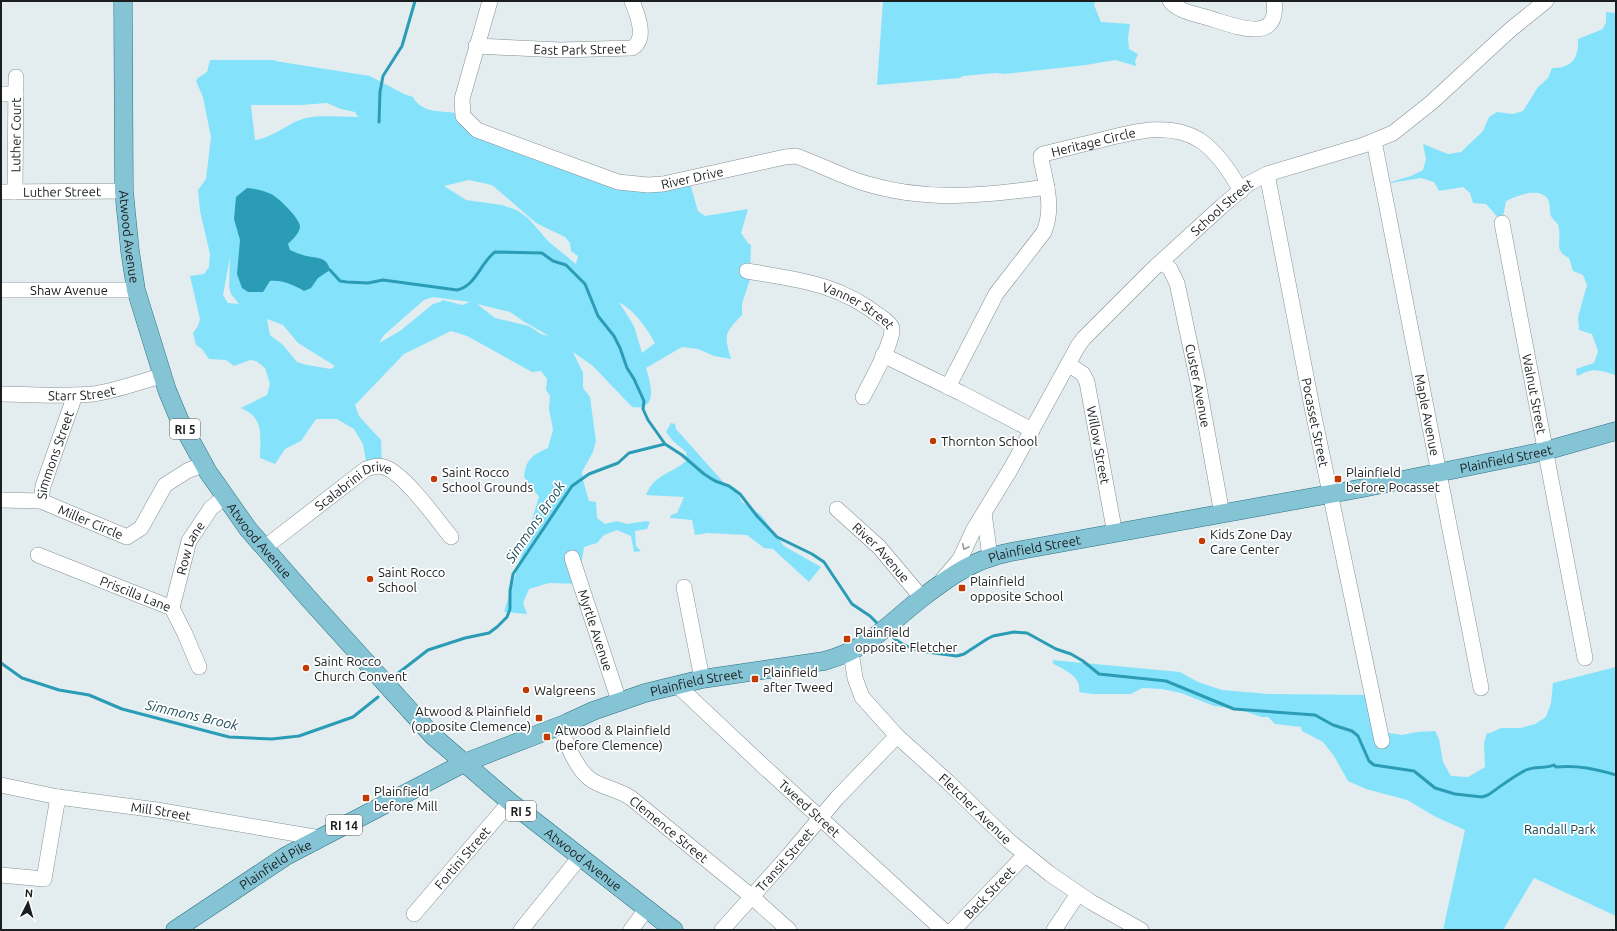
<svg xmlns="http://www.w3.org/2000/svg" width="1617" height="931" font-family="Ubuntu,sans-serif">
<rect width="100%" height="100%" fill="#e3edf0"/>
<!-- green -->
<path fill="#85e2fb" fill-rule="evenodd" d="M883,1h212l-1,4 7,17 29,2 -2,14 1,11 9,5 -3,7 1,5 -21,-6 -29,5 -82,9 -8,-1 -33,3 -3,2 -83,7z
M1606,12l10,1v366l-1,-4c-10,-3 -19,-7 -29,-3 -4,1 -5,3 -9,4l-1,-7 18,-6 4,-12 -6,-17 -13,-4 -1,-13 9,-32 -4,-10 -10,-4 -4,-13c-15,-7 -8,-15 -10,-29 0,-7 -5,-7 -8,-13 -2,-5 0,-13 -4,-18 -9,-11 -31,-2 -41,3l-4,21 -16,-18 -13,-1 -3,-10 -7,-6 -24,4 -5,-9 -13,-4 -37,6 27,-8 12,-6 3,-11 -3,-15 25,10 13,-2 22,-21 6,-14 8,-5 16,2 10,-3 15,-24 10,-9 4,-10c20,0 27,-10 26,-29l25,-10 3,-7z
M210,60h65v1l95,15 34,18 9,3c10,19 34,12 50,18 5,2 10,10 14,13l137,52h75l9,31 7,5 43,-7 -7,24 7,10 3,2 -1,24 2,4 -10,31v11c-18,19 -18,19 -11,44l-17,-3 -16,-7 -16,-2 -36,21c5,16 13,43 -14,39l-39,-41 -20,-14 10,21v15l7,9 6,44 -3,11 -11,20 1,8 6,21 7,1 1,16 8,6 12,-3 10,3 19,-3 4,1 -3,7 -12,2 1,15 5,5 -7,1 -3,-16 -14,-6 -13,5 -7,8 -13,4 -3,19 3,18 -35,-1 -20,6 -6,14 4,11 -23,-2 35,-115 -15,-20c2,-18 8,-22 24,-29l5,-18 -4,-21 1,-13 -4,-6 1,-11 -6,-8 -9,1 -65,-36 -16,-5 -47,23 -49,51 4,11 22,24 1,25 -15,2 -4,-23 -9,-15 -17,-10h-21l-15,22 -16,8 -10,15 -15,-6c0,-22 5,-40 -19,-50l26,-13 3,-11 -5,-16 -9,-7 -6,-1 -16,6 -8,-6 -17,-1 -7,-10 -6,-4 -3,-12 5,-7 2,-7 -10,-43 14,-2 5,-7 1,-13 -10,-43 -2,-21 8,-11 5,-42 -8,-40 -7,-16 2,-3 9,-6zM327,103l14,6 14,3 3,5c-17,0 -35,-2 -52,1 -17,4 -33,20 -51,22l-4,-35h49zM469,180l23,5 44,38 29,14 5,6 1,8 7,5 -2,8 -27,-22 -21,-24 -11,-8 -15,-5 -36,-5 -22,-14zM230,257l-1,30 2,7 8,10 -11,-1 -5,-8zM433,297l37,5 -8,3 -19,-5 -3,2 -7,2 -33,27 -21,12 5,-8 40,-35zM619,302c17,10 26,24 36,41l-13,10 -8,-27zM477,304l33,8 13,9 26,15 -8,-2 -12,-8 -34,-8zM267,319l16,6 15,18 37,23 -4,3 -24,-4 -10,-3 -14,-17 -13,-10z
M671,423l4,1 1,5 49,55 10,4 7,14 19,13 23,31 37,21 -12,15 -36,-33 -9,-1 -17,-13 -39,-2 -13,2 -3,-15 -22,-2 1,-3 6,-2 7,-16 -38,-2c9,-22 25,-20 41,-35l-1,-8 -13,-11 -7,-9z
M1052,660l128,12 18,10 24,8 47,4 104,1 9,37 20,3 15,-3 18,-1 4,8 4,23 8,14 17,1 17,-10 -1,-24 3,-10h3l11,-5h19l15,-4 11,-7 5,-14 2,-20 63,-16v249l-82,-38 -31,52h-60l22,-100 -29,-13 -29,-17 -41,-11 -18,-8 -14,-25 -11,-14 -21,-11 -1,-4 -26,-3 -7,-7h-6l-25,-8 -23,-3 -33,-13 -19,-4 -20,-1 -11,6h-39l-13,-2c3,-16 -15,-22 -27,-29l2,-1z"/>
<!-- water -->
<path fill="#2b9cb6" d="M247,188c9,1 16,2 24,6 7,3 29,25 29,32 0,7 -7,13 -12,18l2,6c5,2 9,4 13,5 12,4 24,0 27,15l-12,8 -7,10 -7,3c-11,-6 -21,-11 -34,-10l-7,11h-15l-6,-4 -5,-14 3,-34 -6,-21 2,-22z"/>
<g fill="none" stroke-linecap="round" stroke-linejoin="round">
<!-- stream -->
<path stroke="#2b9cb6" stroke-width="3" d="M379,122l1,-30 3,-16 19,-30 13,-45
M330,270l10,11 7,1 21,1 15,-3 74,10c19,-4 23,-27 38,-38l47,1 11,8 13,4 19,19 13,32 16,20 6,12 7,20 7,11 10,22 -1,8 5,11 17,24 17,11 22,19 11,7 14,5 11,8 17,22 20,21 35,17 12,8 28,42 18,12 10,10
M889,634c20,19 42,18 68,22l7,-2 23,-15 6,-3 21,-4 13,1 29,16 15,5 12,7 16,13 67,7 68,28 81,6 18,10 19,6 6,5 11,25 5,4 40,6 21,17 20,6 27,3 6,-2c12,-8 25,-19 38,-25 9,-4 19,-1 28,-5l2,2c22,-2 40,2 60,8
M1,663l21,15 37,12 30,5 33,14 107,28 43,2 27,-3 54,-19 25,-20
M397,674l31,-24 37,-12 24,-5 8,-6 10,-10 3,-8v-18l3,-17 59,-88 17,-12 29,-11 11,-10 36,-9"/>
<!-- minor casing -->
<g stroke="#879093" stroke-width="16">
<g id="minor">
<path id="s1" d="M490,1l-28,98 1,17 14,14 141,52 30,3 15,-1 122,-27 11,-1c23,8 45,20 68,27 62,19 120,13 183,4"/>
<path d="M1170,1c10,12 28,13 42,18 23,7 68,26 62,-18"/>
<path id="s2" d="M476,46l84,4 72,-2c16,-9 5,-34 0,-47"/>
<path d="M1,94h15"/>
<path id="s3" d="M1374,141l107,547"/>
<path id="s4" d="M1267,174l45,233 70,334"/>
<path id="s5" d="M1,192l123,-1"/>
<path id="s6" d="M15,192l1,-115"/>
<path id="s7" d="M1502,223l83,435"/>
<path id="s8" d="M1162,262l8,7 7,14 21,99 24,132"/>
<path id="s9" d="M747,271c52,9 91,12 134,46 4,3 11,7 11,13 0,14 -22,53 -29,67"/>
<path id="s10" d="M1,290h135"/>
<path d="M883,355l78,38 71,37"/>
<path id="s11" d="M1068,364l15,10 4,8 28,152"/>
<path id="s12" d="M948,387l48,-93 48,-62c10,-25 2,-48 -3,-73v-3l2,-2c18,-4 36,-9 54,-13 32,-8 73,-21 104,0 17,12 30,32 40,50"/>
<path id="s13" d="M1,394c30,0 62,3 92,0 23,-3 46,-12 68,-18"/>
<path id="s14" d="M1,500l40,1 86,36 14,-9 24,-43 22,-14 17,-7"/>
<path id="s15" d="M41,501l2,-15 32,-91"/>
<path id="s16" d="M837,509l42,38 43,51"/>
<path d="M984,513l6,44"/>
<path id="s17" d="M264,548l102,-79c6,-2 11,-4 18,-2 20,6 53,53 67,70"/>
<path id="s18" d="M38,555l134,53 13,26 14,33"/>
<path id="s19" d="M572,558l47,143"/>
<path id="s20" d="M943,579l17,-20 14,-30 36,-59 68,-124 6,-8 68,-68 69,-63 27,-23 19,-10 97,-29 29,-12 39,-31 78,-72 36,-29"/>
<path d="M684,587l18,92"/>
<path id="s21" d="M172,608l17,-67 22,-33 14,-11"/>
<path id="s22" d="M851,652l4,26 7,19 35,39 51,46 61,59 41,33 41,28 50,28"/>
<path id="s23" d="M677,685l84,79 182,166"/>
<path id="s24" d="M560,725c6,18 17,47 33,56 12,7 26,9 38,17l120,98 38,34"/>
<path id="s25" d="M1,785l57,12 99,13 163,28"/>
<path d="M1,875l43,4 14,-82"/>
<path id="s26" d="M414,914l96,-112"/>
<path d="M521,930l59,-73"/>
<path d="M631,930l16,-22"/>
<path id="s27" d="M722,930l67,-75 48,-57 60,-62"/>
<path id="s28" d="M953,930l72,-75"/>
<path d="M1054,930l24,-36"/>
</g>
</g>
<!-- major casing -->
<g stroke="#2a7182" stroke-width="19">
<g id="major">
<path id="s29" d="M123,1l1,190 6,60 6,39 31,100 12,29 29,53 40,57 61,70 124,137 77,66 164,128"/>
<path id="s30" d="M175,930l111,-74 178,-93 103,-40 26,-12 52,-18 57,-14 122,-18c45,-12 64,-37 99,-64 21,-16 44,-33 69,-40 11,-4 24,-6 35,-8l336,-61 182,-37 71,-20"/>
</g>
</g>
<!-- minor -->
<use href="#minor" stroke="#fff" stroke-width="15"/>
<!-- major -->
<use href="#major" stroke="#84c4d4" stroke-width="18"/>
</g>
<!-- one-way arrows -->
<defs><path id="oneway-chevron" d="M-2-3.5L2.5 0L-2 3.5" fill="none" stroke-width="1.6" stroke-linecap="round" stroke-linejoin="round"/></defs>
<use stroke="#989a9a" href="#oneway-chevron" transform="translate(965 547) rotate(115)"/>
<!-- markers -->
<g fill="#c13a02" stroke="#fff" stroke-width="1.5">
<circle cx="933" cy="441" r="4"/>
<circle cx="434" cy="479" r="4"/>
<rect x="1334" y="475" width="8" height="8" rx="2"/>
<circle cx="1202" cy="541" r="4"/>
<circle cx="370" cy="579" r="4"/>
<rect x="958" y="584" width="8" height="8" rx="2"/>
<rect x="843" y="635" width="8" height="8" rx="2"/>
<circle cx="306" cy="668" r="4"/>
<rect x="751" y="675" width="8" height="8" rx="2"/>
<circle cx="526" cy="690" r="4"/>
<rect x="535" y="714" width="8" height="8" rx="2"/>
<rect x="543" y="733" width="8" height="8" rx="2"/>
<rect x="362" y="794" width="8" height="8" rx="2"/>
</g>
<g text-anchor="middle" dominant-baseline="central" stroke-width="3.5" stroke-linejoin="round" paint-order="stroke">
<!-- shield labels -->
<g fill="#fff" stroke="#5f6262" stroke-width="1">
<rect x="170" y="419" width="30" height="20" rx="3"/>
<rect x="506" y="801" width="30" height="20" rx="3"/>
<rect x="326" y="815" width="36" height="20" rx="3"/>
</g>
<g font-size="12" font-weight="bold" fill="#1b1e1f">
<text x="185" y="429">RI 5</text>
<text x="521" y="811">RI 5</text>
<text x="344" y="825">RI 14</text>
</g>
<!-- street labels -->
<g font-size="13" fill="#1b1e1f" stroke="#fff">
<text stroke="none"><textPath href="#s2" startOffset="104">East Park Street</textPath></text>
<text stroke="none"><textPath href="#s6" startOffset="57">Luther Court</textPath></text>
<text stroke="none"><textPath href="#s12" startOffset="315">Heritage Circle</textPath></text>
<text stroke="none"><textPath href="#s1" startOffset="364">River Drive</textPath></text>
<text stroke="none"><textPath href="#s5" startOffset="61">Luther Street</textPath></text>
<text stroke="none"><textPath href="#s20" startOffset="470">School Street</textPath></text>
<text stroke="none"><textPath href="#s29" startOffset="236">Atwood Avenue</textPath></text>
<text stroke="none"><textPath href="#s10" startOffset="68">Shaw Avenue</textPath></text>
<text stroke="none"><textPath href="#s9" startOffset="118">Vanner Street</textPath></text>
<text stroke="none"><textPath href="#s8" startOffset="131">Custer Avenue</textPath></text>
<text stroke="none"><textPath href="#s13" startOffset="81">Starr Street</textPath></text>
<text stroke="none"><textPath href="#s7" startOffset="174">Walnut Street</textPath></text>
<text stroke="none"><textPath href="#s3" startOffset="279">Maple Avenue</textPath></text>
<text stroke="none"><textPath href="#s4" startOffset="253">Pocasset Street</textPath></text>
<text stroke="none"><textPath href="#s11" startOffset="91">Willow Street</textPath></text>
<text stroke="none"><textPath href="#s15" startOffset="48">Simmons Street</textPath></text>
<text stroke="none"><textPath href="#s30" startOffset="1433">Plainfield Street</textPath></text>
<text stroke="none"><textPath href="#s17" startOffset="111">Scalabrini Drive</textPath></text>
<text stroke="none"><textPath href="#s14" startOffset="94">Miller Circle</textPath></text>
<text stroke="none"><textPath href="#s29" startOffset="572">Atwood Avenue</textPath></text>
<text stroke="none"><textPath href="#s21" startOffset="63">Row Lane</textPath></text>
<text stroke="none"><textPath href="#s30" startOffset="953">Plainfield Street</textPath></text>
<text stroke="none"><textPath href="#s16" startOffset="62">River Avenue</textPath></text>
<text stroke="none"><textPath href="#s18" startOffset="105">Priscilla Lane</textPath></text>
<text stroke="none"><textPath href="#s19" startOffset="76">Myrtle Avenue</textPath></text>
<text stroke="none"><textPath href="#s30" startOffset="581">Plainfield Street</textPath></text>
<text stroke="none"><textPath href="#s23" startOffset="181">Tweed Street</textPath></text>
<text stroke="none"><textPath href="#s22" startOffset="206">Fletcher Avenue</textPath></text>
<text stroke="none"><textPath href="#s25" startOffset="162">Mill Street</textPath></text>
<text stroke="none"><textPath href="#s24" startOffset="157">Clemence Street</textPath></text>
<text stroke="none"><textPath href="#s26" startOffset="74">Fortini Street</textPath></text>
<text stroke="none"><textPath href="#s29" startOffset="1028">Atwood Avenue</textPath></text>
<text stroke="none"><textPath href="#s27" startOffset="94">Transit Street</textPath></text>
<text stroke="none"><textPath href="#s30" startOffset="120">Plainfield Pike</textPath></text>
<text stroke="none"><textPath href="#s28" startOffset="52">Back Street</textPath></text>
</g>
<!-- poi labels -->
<g font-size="13" fill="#1b1e1f" stroke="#fff" text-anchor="start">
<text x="941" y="441">Thornton School</text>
<text x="442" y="472">Saint Rocco<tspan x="442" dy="15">School Grounds</tspan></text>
<text x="1346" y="472">Plainfield<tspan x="1346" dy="15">before Pocasset</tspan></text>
<text x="1210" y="534">Kids Zone Day<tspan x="1210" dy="15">Care Center</tspan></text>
<text x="378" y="572">Saint Rocco<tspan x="378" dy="15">School</tspan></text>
<text x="970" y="581">Plainfield<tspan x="970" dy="15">opposite School</tspan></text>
<text x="855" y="632">Plainfield<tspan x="855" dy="15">opposite Fletcher</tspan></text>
<text x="314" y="661">Saint Rocco<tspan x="314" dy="15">Church Convent</tspan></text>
<text x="763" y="672">Plainfield<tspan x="763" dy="15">after Tweed</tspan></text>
<text x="534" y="690">Walgreens</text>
<text x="531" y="711" text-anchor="end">Atwood &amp; Plainfield<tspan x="531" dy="15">(opposite Clemence)</tspan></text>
<text x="555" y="730">Atwood &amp; Plainfield<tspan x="555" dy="15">(before Clemence)</tspan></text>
<text x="374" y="791">Plainfield<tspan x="374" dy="15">before Mill</tspan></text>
</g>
<!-- park labels -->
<g font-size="13" fill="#11404c" stroke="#fff">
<text x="1560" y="829">Randall Park</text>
</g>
<!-- water labels -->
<g font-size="14" font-style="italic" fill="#22505c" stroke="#fff">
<text transform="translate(535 522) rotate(-56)">Simmons Brook</text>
<text transform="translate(192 715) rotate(13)">Simmons Brook</text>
</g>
</g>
<!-- border -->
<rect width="1617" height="931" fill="none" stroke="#1b1e1f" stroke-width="4"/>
<!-- north arrow -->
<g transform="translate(28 903) rotate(5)" stroke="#ffffff" stroke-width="3" paint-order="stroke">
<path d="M0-3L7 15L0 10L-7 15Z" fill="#1b1e1f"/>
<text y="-6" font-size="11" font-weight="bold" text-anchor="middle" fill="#1b1e1f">N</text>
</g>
</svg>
